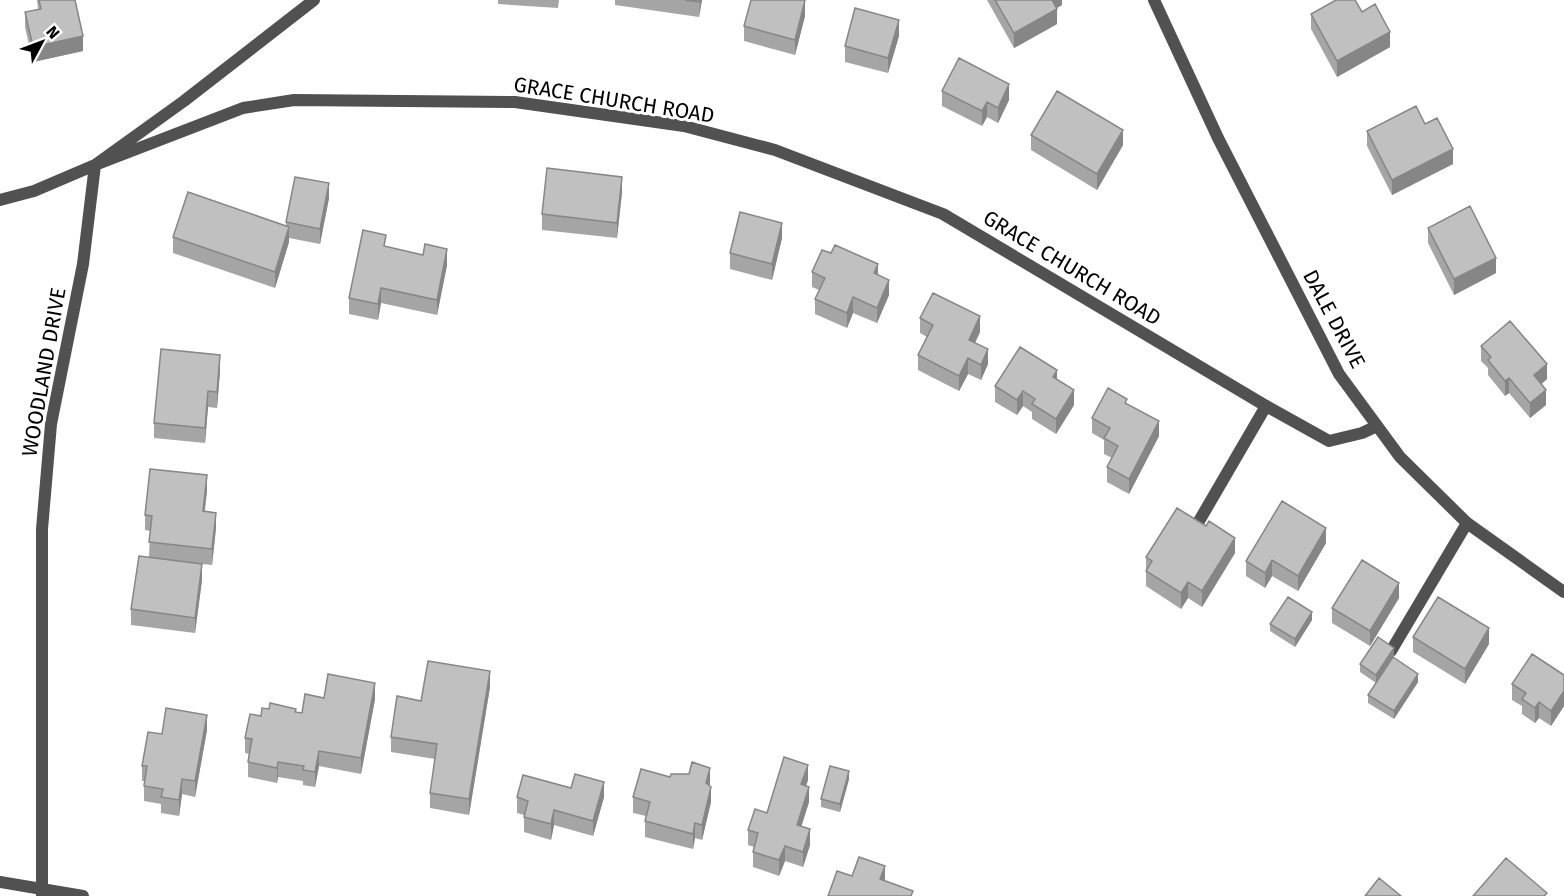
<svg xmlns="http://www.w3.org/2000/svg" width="1564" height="896" font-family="'Fira Sans',sans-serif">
<rect width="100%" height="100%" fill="#fff"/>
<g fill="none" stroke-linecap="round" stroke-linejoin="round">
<!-- service -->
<path stroke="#515151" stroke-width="12" d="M1195,528l71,-122
M1391,651l76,-128"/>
<!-- minor -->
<path stroke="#515151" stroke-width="12" d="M0,200l34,-9 61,-26 148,-57 51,-8 221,2 169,24 91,24 168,64 323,192 63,35 33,-8 15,-7
M0,882l83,14
M42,896v-367l9,-105 32,-160 12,-99 89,-64 130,-101"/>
<!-- tertiary -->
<path stroke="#515151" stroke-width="12" d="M1154,0l64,138 121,236 61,83 67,66 97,69"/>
</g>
<!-- wall -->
<path fill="#a5a5a5" d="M37,0h38l8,51 -50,11 -8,-35v-15l13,-3z
M498,0h61l-1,8 -60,-4z
M615,0h87l-3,17 -84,-12z
M987,0h75v5l-5,3v16l-43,24z
M1362,12l28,35 -53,30 -26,-48v-15z
M805,16l-10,39 -51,-14v-15z
M899,36l-11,37 -43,-11v-16z
M942,91l67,9 -11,23 -11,-6 -5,9 -40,-20z
M1425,124l28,40 -61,31 -25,-49v-15z
M1031,135l92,10 -26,45 -66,-40z
M622,192l-5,46 -75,-8v-16z
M329,198l-9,46 -31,-6v4l-14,46 -102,-35v-16l113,-11v-4z
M1428,228l68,45 -42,22 -26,-52z
M782,238l-10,42 -42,-11v-16z
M386,247l61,18 -10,50 -56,-12 -3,17 -29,-6v-16z
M812,272l66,3 11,20 -12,28 -24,-10 -6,15 -32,-14v-15l4,-9 -7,-3z
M920,318l60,14 -5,11 13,21 -7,16 -13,-6 -9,17 -41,-21v-15l9,-18 -7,-4z
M1481,346l66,33 -6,5 5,21 -16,13 -21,-25 -4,3 -17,-21v-7l-7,-7z
M220,371l-3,37 -9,-1 -3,36 -51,-5v-15z
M1057,380l17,25 -18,29 -24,-15v-7l-9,-6 -6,9 -22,-13v-16z
M1127,404l32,32 -30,58 -22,-12v-15l5,-9 -8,-4v-14l-12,-7v-15z
M207,491l-3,21 12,16 -4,37 -44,-5 34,20 -7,53 -64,-8v-16l18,-52 1,-26 -5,-1v-15z
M1206,526l29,27 -33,54 -14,-9 -7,11 -35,-23v-29z
M1326,543l-28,48 -26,-15 -7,12 -19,-12v-15z
M1399,598l-29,48 -38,-23v-15z
M1312,620l-17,27 -25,-16v-7z
M1413,637l76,7 -24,40 -52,-32z
M1394,656l-1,2 25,24 -24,37 -26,-16v-8l8,-12 -16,-11v-8z
M1564,675v31l-13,20 -12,-8 -4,5 -13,-9v-8l-10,-6v-16z
M490,687l-21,128 -39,-7v-15l5,-34 -44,-7v-15z
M324,698l51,1 -14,75 -42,-8 -4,21 -12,-2v-4l-25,-4 -1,6 -29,-6v-15l1,-8 -4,-1v-15l16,-22 35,-4 6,1z
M207,730l-12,67 -13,-3 -3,22 -18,-3v-9l-17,-3v-20h-2v-15l20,-32z
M670,777l40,6 -1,3 2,16 -9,38 -7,-2 -2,11 -48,-12v-16l1,-5 -13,-3v-16z
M849,779l-9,33 -19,-5v-8z
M808,780l-2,6 3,16 -8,25 9,18 -7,22 -18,-6 -6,15 -26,-9v-15l1,-5 -6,-2v-15l19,-17z
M517,797h87l-11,39 -39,-11 -3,15 -27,-8v-17l-7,-2z"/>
<!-- shaded-wall -->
<path fill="#868686" d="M700,0h2l-3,17z
M805,0v16l-10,39v-15z
M1050,0h12v5l-12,7z
M1057,9v15l-43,24v-15z
M899,20v16l-11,37v-15z
M1390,32v15l-53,30v-16z
M83,36v15l-50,11v-15z
M1009,84v16l-11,23v-15z
M987,102v15l-5,9v-15z
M1123,130v15l-26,45v-16z
M1453,149v15l-61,31v-15z
M622,177v15l-5,46v-15z
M329,183v15l-9,46v-15z
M782,223v15l-10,42v-16z
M289,227v15l-14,46v-16z
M447,249v16l-10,50v-15z
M1496,258v15l-42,22v-16z
M878,264v15l-4,-6z
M889,280v15l-12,28v-15z
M381,288v15l-3,17v-16z
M853,297v16l-6,15v-15z
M980,316v16l-11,23v-15z
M988,349v15l-7,16v-15z
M220,355v16l-3,37v-16z
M968,358v16l-9,17v-15z
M1547,364v15l-13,12v-16z
M1057,370v15l-4,-8z
M1509,378v15l-4,3v-15z
M1074,390v15l-18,29v-15z
M1546,390v15l-16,13v-15z
M208,391v16l-3,36v-15z
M1023,391v15l-6,9v-15z
M1159,421v15l-30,58v-15z
M207,475v16l-4,36v-16z
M216,513v15l-4,37v-16z
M1326,528v15l-28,48v-15z
M1235,538v15l-33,54v-16z
M1272,560v16l-7,12v-15z
M202,564v16l-7,53v-15z
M1188,582v16l-7,11v-16z
M1399,583v15l-29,48v-15z
M1312,612v8l-17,27v-8z
M1489,628v16l-24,40v-15z
M1394,648v8l-18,27v-8z
M490,671v16l-21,128v-16z
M1418,674v8l-24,37v-8z
M375,683v16l-14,75v-16z
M1564,691v15l-13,20v-15z
M1539,702v16l-4,5v-15z
M207,715v15l-12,67v-16z
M319,751v15l-4,21v-15z
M278,762v15l-1,6v-15z
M808,765v15l-7,20v-16z
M710,768v15l-4,15v-15z
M849,771v8l-9,33v-8z
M182,779v15l-3,22v-16z
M604,782v15l-11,39v-15z
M711,787v15l-9,38v-15z
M809,787v15l-12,38v-15z
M554,810v15l-3,15v-16z
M695,823v15l-2,11v-15z
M810,829v16l-7,22v-15z
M785,846v15l-6,15v-16z
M885,866v16l-5,-3z"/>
<!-- building -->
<path fill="#c0c0c0" stroke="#868686" stroke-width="1.5" d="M39,0h36l8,36 -50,11 -8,-35 16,-3z
M685,0h15l-1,2z
M751,0h54l-10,40 -51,-14z
M995,0h57l5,9 -43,24z
M1336,0h19l7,12 13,-8 15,28 -53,29 -26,-47z
M855,8l44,12 -11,38 -43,-12z
M959,58l50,26 -11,24 -11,-6 -5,9 -40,-20z
M1057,91l66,39 -26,44 -66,-39z
M1416,106l9,18 12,-6 16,31 -61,31 -25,-49z
M547,168l75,9 -5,46 -75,-9z
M295,177l34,6 -9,46 -34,-7z
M188,192l101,35 -14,45 -102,-35z
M1470,206l26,52 -42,21 -26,-51z
M740,212l42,11 -10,41 -42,-11z
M363,230l23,5 -2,11 39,9 2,-11 22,5 -10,51 -56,-12 -3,16 -29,-6z
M835,245l43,19 -4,9 15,7 -12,28 -24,-11 -6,16 -32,-14 10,-21 -13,-6 10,-22 9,3z
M933,293l47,23 -11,24 19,9 -7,16 -13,-7 -9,18 -41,-21 15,-30 -13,-7z
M1510,321l37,43 -13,11 12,15 -16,13 -21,-25 -4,3 -17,-21 3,-3 -10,-11z
M1020,347l37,23 -4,7 21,13 -18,29 -24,-15 3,-5 -12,-8 -6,9 -22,-14z
M161,349l59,6 -3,37 -9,-1 -3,37 -51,-5z
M1108,388l19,11 -2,4 34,18 -30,58 -22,-12 11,-21 -14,-8 6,-10 -18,-10z
M150,469l57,6 -4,36 13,2 -4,36 -63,-7 3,-26 -7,-1z
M1282,501l44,27 -28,48 -26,-16 -7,13 -19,-12z
M1177,508l29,18 3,-5 26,17 -33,53 -14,-9 -7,11 -35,-22 6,-10 -6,-4z
M139,556l63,8 -7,54 -64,-9z
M1362,560l37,23 -29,48 -38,-23z
M1288,597l24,15 -17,27 -25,-15z
M1438,597l51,31 -24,41 -52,-32z
M1378,637l16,11 -18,27 -16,-11z
M1532,654l32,21v16l-13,20 -12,-9 -4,6 -13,-9 4,-6 -14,-9z
M1393,657l25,17 -24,37 -26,-16z
M428,661l62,10 -21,128 -39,-6 7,-49 -46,-7 6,-41 24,5z
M328,674l47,9 -14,75 -42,-7 -4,21 -12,-2 1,-4 -26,-4 -1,6 -29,-6 4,-23 -7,-1 5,-24 11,2 1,-8 7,1 1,-6 26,6 -1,3 7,1 3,-19 19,4z
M166,708l41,7 -12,66 -13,-2 -3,21 -18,-3 2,-8 -19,-3 3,-20h-5l6,-34 14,2z
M784,757l24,8 -7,19 8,3 -12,38 13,4 -7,23 -18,-6 -6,14 -26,-8 5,-19 -10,-3 7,-21 12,4z
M692,762l18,6 -4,15 5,4 -9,38 -7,-2 -2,11 -48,-13 5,-19 -17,-5 8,-28 29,8 1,-3h18z
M830,766l19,5 -9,33 -19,-5z
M575,774l29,8 -11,39 -39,-11 -3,14 -27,-7 4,-16 -11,-4 6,-22 48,13z
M859,857l26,9 -5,13 33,12 -2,5h-83l9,-25 15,5z
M1506,858l41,35 -2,2v1h-72z
M1379,878l22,18h-36z"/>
<g text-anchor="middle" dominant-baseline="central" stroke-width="6" stroke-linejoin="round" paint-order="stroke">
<!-- street labels -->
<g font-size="21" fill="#000" stroke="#fff">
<text transform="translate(614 100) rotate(9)">GRACE CHURCH ROAD</text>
<text transform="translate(1072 268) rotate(31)">GRACE CHURCH ROAD</text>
<text transform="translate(1334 319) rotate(62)">DALE DRIVE</text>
<text transform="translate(44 372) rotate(-80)">WOODLAND DRIVE</text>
</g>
</g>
<!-- north arrow -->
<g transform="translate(42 42) rotate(49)" stroke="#ffffff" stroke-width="4.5" paint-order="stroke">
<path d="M0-4.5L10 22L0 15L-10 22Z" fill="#000000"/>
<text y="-9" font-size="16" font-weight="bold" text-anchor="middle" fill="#000000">N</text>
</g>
</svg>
